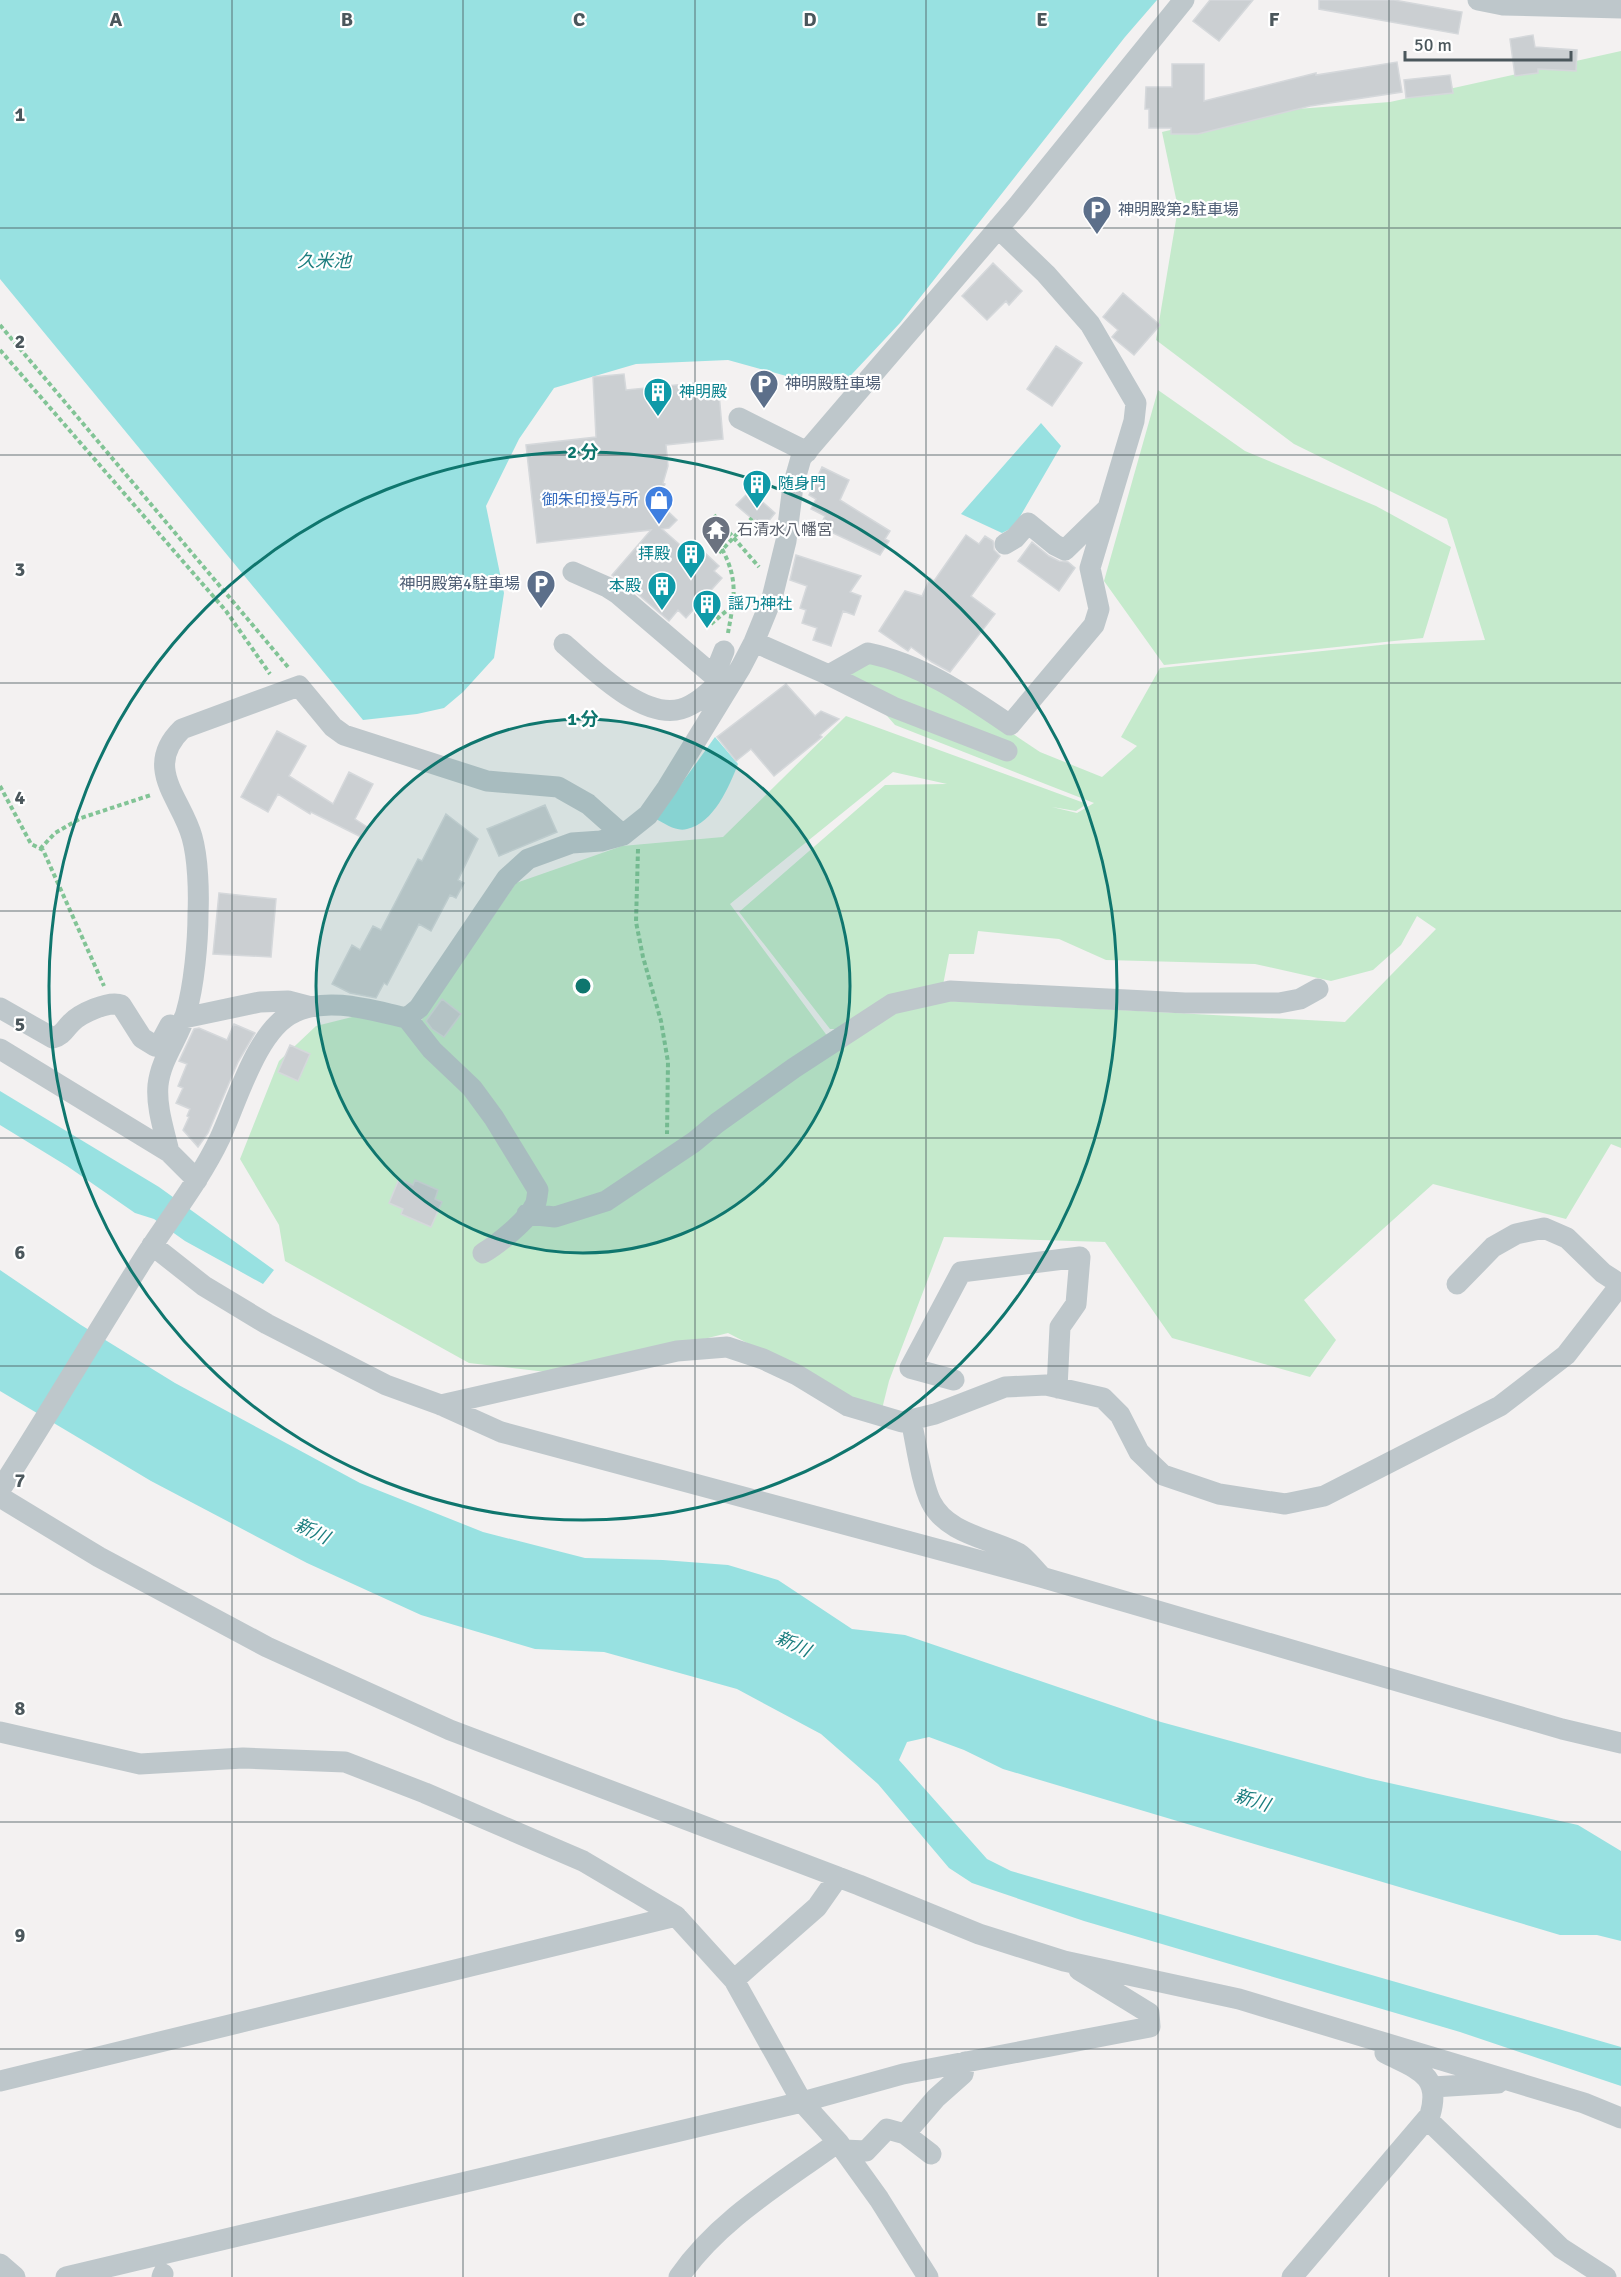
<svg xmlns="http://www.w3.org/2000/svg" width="1621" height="2277" font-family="Signika,'Noto Sans JP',sans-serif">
<rect width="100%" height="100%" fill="#f3f1f1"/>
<!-- green -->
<path fill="#c5eacc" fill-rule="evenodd" d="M1621,51v1097l-10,-4 -45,75 -133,-35 -129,116 32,40 -26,37 -138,-39 -67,-96 -161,-5 -55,144 -8,32 -153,-80 -165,41 -94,-11 -184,-102 -6,-36 -39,-66 39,-98 37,-35 44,-11 59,9 97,-141 106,-37 101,-9 123,-121 241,88 -11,7 -24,-4 25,6 17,-10 -199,-78 -48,-55 20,-11 76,28 97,65 62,25 35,-31 -16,-9 39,-69 230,-24 95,-4 -38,-121 -153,-75 -138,-104 22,-132 -16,-76 80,-19 148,-11zM893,772l54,12 -62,1 -146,127 91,117h10l103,-44 6,-31h25l4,-23 81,8 47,21 149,4 76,17 42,-11 28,-25 16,-29 19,13 -91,93 -415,-22 -102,37 -98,-133z
M1158,390l87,61 131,55 75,41 -28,91 -259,27 -60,-84z"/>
<!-- water -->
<path fill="#98e1e1" d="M0,0h1157l-32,37 -225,286 -63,67 -109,-30 -92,4 -82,24 -35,51 -33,67 18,87 -10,65 -31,34 -19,16 -27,6 -54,6 -363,-441z
M1041,423l20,23 -47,81 -12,6 -41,-19z
M715,737l23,27c-9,23 -24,59 -51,65 -11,3 -21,-5 -31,-10z
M0,1091l159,96 115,83 -11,14 -78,-43 -31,-22 -19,-6 -68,-47 -67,-41z
M0,1270l81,55 94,58 185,100 123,49 102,26 78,2 65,5 50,15 74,49 53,6 256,87 206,56 211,47 43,26v90l-24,-6h-37l-557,-166 -39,-19 -35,-13 -22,5 -8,18 88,99 24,12 610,176v39l-161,-54 -376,-111 -112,-38 -23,-15 -71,-84 -57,-50 -84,-45 -133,-37 -69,-3 -114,-34 -114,-52 -156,-82 -151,-90z"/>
<!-- building -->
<path fill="#cbcfd2" stroke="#d5d8db" stroke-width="1.5" d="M1210,0h43l-34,41 -26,-20z
M1319,0h75l68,12 -4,22 -139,-25z
M1533,35l2,12 42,3 -1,21 -38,-2v4l-23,3 -5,-37z
M1397,62l5,30 -92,14 -112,28h-27v-6h-22v-19h-4l1,-22h26v-23h32v37l112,-28v2z
M1450,75l3,18 -47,5 -2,-18z
M993,263l29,28 -13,14 -3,-4 -19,19 -25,-24z
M1123,293l37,32 -26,30 -22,-18 6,-7 -15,-13z
M1056,346l26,17 -30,43 -25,-17z
M624,374l2,16 70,-7 1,12 22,-2 4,46 -57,6 2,21 -5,17 2,1 -8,17 20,19 -8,8 -7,1 34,30 7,-8 16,15 -5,5 8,7 -36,40 -8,-8 -9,11 -43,-37 -14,-9 39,-45 -114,13 -11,-98 70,-8 -3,-60z
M822,467l27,13 -9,20 50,31 -5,8 4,2 -9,14 -60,-28 5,-11 -14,-7 5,-10 -7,-4z
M750,491l25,22 -12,15 -27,-23z
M966,535l13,9 6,-8 8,5 1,9 6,6 -29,40 24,18 -45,58 -18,-10 -21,-15 -3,4 -29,-20 26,-40 17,5 8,-18 4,3z
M1032,542l17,14 10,5 9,1 7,6 -16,23 -41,-30z
M796,555l65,21 -11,16 11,4 -7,19 -11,-4 -12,35 -18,-6 4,-12 -15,-5 4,-13 -6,-2 7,-22 -17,-6z
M786,684l29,32 6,-5 18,8 -19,16 2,2 -48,39 -23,-27 -15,12 -19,-24z
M277,731l29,15 -17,30 44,28 16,-32 24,12 -18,35 12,8 -6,10 -50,-25 -1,2 -32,-20 -10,18 -27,-15z
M545,805l12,27 -58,24 -12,-27z
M446,814l32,25 -20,41 6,3 -8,15 -6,-3 -19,36 -12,-7 -32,61 -3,-2 -8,15 -26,-5 -18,-9 20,-39 8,5 13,-24 8,4 37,-71 4,2z
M219,893l57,6 -5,58 -58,-3z
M442,999l19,15 -17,23 -12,-8 -6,-8z
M234,1024l21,9 -17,29 -30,71 -10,14 -15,-17 6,-13 -2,-1 3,-7 -14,-6 7,-15 -5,-2 9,-22 -8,-3 15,-32 5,-1 28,12z
M290,1045l20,9 -12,27 -20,-9z
M399,1179l14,6 2,-5 23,10 -3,9 7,3 -11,25 -30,-13 2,-5 -14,-6z"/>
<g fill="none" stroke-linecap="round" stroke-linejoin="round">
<!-- path -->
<path stroke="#82c496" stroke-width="4" stroke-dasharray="4.5 3" stroke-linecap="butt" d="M0,325l288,342
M0,350l226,261 44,63
M714,515l45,52
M722,549c17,32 12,50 6,84
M719,553l33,-35
M703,603l15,15
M699,614l7,-7
M711,624l20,-17
M0,786l31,58 12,6 61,136
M40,849l15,-16 26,-15 70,-23
M638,849l-2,73 7,35 18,64 7,41 -1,72"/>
<!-- minor -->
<path stroke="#bec7cb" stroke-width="21" d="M1478,0l25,5 118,3
M739,418l68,34
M1005,544l10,-6 13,-15 27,22 10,5 41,-40
M573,572l34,15 11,7 96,82 10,19
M754,642l75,33 39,-22c53,11 98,42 142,72l84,-100 5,-16 -9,-41 44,-147 2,-18 -46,-79 -44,-50 -48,-46
M564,644c27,23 78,76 117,65 14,-4 26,-15 37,-25
M829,675l64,32 114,44
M714,676l10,-25
M0,1008l53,30c10,-3 11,-8 18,-15 8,-9 38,-23 50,-18l21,33 13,8 7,-6 8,-15
M184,1018l76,-16 28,-1 23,6
M407,1018l25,32 40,38 22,30 44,72c-1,5 -1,11 -3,15 -7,15 -38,40 -52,48
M0,1049l169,103 28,28
M169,1152c-5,-22 -13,-45 -11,-67 3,-27 21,-47 28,-72 8,-27 12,-71 12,-99 1,-22 0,-56 -6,-77 -10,-38 -50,-69 -10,-108l117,-43 34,41 11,8 143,46 71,6 30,17 35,31
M527,1214l28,3 51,-16 88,-59 23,-19 77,-55 98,-64 58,-13 235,12h94l21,-4 18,-10
M152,1245l52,41 63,38 119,61 55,20 60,27 540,145 521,152 59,14
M1457,1284l36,-37 23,-13 28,-6 23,10 36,35 17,11
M954,1380l-44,-12 51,-96 119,-15 -4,47 -16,23 -3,61
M441,1405l236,-54 50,-4 36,12 34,16 51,31 54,16 33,-8 70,-27 41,-2 57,13 17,17 19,37 24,23 56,19 66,10 39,-8 176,-90 66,-51 55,-71
M911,1420c5,22 10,62 20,82 16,32 58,36 87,51 8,5 16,16 23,23
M0,1490c49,-76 94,-153 142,-229 26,-41 57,-79 78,-123 17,-36 37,-110 75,-126 35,-16 78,-1 112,6l12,-10 88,-130 21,-19 44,-16 29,-2 22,-6 25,-20 19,-27 74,-121 13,-25 18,-44 14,-57 7,-55 8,-28 217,-253 166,-205
M0,1497l99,60 168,90 183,83 409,155 120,49 85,27 175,38 345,104 37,15
M0,1732l140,32 103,-6 102,4 80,31 158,68 93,55 58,64
M0,2081l676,-165
M1433,2087l65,-4
M1427,2119l134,129 45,29
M905,2134l31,-36 27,-24 2,-12
M838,2142l41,57 49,78
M844,2150l22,1 21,-22 18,5 26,20
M0,2264l15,13
M66,2277l736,-175 -68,-122 83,-73 21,-30
M162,2277l1,-3
M679,2277c40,-58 103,-94 159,-135l-36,-40 101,-28 247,-47 -1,-14 -70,-43
M1292,2277l138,-162c12,-41 -14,-46 -45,-62"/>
</g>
<!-- grid -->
<path fill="none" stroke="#4b575c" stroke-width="1.5" stroke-opacity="0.55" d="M232,0v2277M463,0v2277M695,0v2277M926,0v2277M1158,0v2277M1389,0v2277M0,228h1621M0,455h1621M0,683h1621M0,911h1621M0,1138h1621M0,1366h1621M0,1594h1621M0,1822h1621M0,2049h1621"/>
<!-- distance rings -->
<circle cx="583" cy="986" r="267" fill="#0f766e" fill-opacity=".12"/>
<g fill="none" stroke="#0f766e" stroke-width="3">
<circle cx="583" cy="986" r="267"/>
<circle cx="583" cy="986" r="534"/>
</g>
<!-- icons -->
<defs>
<g id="parking-pin" transform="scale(1.5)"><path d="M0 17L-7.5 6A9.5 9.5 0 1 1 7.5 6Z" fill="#5c6f8a" stroke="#fff"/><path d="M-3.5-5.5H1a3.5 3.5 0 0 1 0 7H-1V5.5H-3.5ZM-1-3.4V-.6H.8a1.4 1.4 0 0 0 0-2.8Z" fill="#fff"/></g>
<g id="building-pin" transform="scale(1.5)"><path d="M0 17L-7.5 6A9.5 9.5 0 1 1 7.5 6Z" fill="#0f9aa8" stroke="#fff"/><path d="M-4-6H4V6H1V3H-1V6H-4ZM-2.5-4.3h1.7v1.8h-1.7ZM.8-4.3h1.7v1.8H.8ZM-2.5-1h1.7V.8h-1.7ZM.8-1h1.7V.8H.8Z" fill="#fff"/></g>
<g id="shop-pin" transform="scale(1.5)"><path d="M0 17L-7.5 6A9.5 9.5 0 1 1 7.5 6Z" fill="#3f7fe0" stroke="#fff"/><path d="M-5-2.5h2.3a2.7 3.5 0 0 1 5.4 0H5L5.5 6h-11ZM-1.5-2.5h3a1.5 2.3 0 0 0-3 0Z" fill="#fff"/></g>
<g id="temple-pin" transform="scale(1.5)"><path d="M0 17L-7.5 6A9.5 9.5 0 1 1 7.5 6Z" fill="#6b7280" stroke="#fff"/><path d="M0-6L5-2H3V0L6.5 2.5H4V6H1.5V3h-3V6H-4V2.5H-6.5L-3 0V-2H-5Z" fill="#fff"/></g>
</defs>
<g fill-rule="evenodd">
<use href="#parking-pin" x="1097" y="210"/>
<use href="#parking-pin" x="764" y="384"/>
<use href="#building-pin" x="658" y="392"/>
<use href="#building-pin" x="757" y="484"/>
<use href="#shop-pin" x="659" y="500"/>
<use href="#temple-pin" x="716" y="530"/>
<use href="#building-pin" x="691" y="554"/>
<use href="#parking-pin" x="541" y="584"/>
<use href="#building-pin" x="662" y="586"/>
<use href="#building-pin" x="707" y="604"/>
</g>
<g text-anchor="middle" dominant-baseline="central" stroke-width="4.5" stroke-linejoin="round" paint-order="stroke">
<!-- service labels -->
<g font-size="16" fill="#4e5e75" stroke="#fff" text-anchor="start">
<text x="1118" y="210">神明殿第2駐車場</text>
<text x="785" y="384">神明殿駐車場</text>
<text x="520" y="584" text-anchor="end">神明殿第4駐車場</text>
</g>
<!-- culture labels -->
<g font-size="16" fill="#0d838f" stroke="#fff" text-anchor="start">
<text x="679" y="392">神明殿</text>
<text x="778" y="484">随身門</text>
<text x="670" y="554" text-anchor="end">拝殿</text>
<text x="641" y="586" text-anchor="end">本殿</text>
<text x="728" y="604">謡乃神社</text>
</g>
<!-- shop labels -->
<g font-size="16" fill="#366cbe" stroke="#fff" text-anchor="end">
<text x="638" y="500">御朱印授与所</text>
</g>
<!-- worship labels -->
<g font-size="16" fill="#5b616d" stroke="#fff" text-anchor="start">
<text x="737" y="530">石清水八幡宮</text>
</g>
<!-- water labels -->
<g font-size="18" font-style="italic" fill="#1c7e7f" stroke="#fff">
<text x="324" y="261">久米池</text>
<text transform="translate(312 1531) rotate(25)">新川</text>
<text transform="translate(793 1644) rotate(25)">新川</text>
<text transform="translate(1252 1800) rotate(18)">新川</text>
</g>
</g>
<g font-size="20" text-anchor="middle" font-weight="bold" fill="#4b575c" stroke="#fff" stroke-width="4.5" stroke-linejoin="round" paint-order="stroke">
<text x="116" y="26">A</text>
<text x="347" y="26">B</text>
<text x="579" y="26">C</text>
<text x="810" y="26">D</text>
<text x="1042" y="26">E</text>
<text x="1274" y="26">F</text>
<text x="20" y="121">1</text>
<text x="20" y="348">2</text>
<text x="20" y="576">3</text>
<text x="20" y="804">4</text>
<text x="20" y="1031">5</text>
<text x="20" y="1259">6</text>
<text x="20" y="1487">7</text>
<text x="20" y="1715">8</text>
<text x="20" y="1942">9</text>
</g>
<circle cx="583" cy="986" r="9" fill="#0f766e" stroke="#fff" stroke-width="3"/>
<g font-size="18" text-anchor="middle" font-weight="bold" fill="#0f766e" stroke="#fff" stroke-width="4.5" stroke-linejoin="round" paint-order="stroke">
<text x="583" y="458">2 分</text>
<text x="583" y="725">1 分</text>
</g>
<!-- scale -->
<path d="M1405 51v9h166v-9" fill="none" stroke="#4b575c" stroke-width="3"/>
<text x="1414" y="51" font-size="18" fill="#4b575c" stroke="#ffffff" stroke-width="4.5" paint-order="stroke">50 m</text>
</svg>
